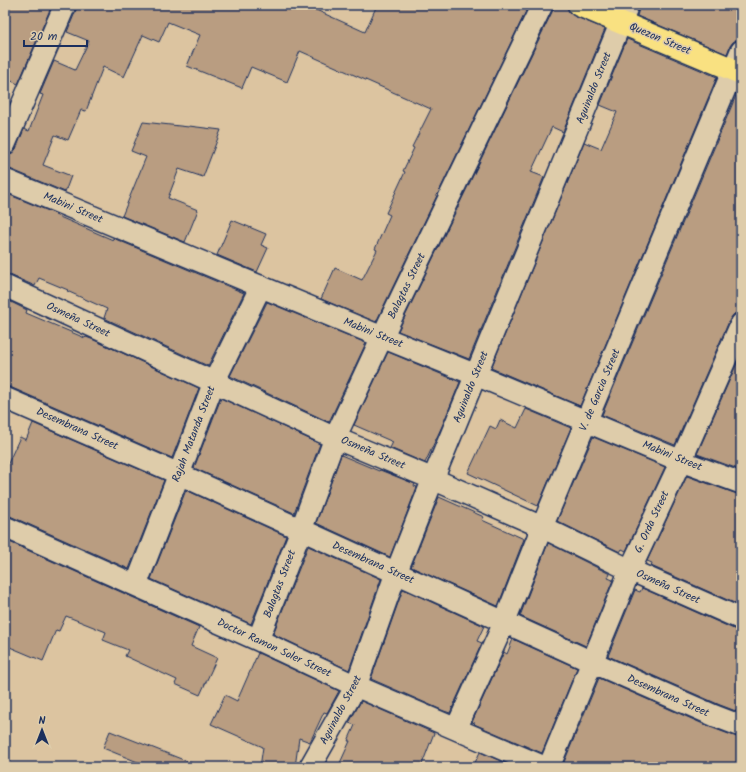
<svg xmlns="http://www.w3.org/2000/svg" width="746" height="772" font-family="Kalam,sans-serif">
<rect width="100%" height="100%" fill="#dcc4a0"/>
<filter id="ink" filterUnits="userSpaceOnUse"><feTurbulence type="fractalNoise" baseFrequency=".025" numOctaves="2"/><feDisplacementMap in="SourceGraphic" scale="8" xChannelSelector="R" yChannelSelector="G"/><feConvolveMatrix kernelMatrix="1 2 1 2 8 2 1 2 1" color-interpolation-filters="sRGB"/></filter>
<g filter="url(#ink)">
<!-- building -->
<path fill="#b99d81" stroke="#1b2f5e" d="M5,5h47l-34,79 -13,-6z
M77,5h228l60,27 12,-27h152l-153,317 -55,-23 14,-31 27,12 15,-30 -2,-1 15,-34 -4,-2 19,-41 -2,-1 11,-23 -2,-1 19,-38 -131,-58 -13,31 -36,-15 -9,21 -55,-22 13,-31 -32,-13 -9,20 -16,-7 -19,42 -21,-10 -17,44 -5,-1 -13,30 -13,-5 -12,30 28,11 -6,16 -55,-23 -5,-1v-4l3,-9 4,-2 4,-4 8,-20 5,2 14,-36 -3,-1 14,-33 21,9 14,-29 -22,-9 9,-22z
M554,5h13l2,7 5,4 31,13 -42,103 -11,-5 -21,45 13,5 -75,182 -71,-28 155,-321z
M640,5h101v29l-3,5 -5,3 -3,4 -3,8 -90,-38z
M627,39l90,38 -137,329 -89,-38 93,-226 17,7 16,-37 -17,-7z
M740,86h1v226l-7,2 -4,5 -55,126 -73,-30z
M143,122l46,5v-1l32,4 -18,47 -24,-8 -11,29 30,12 -13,32 -63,-26 24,-59 -15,-6z
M5,193l51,21 -1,1 58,25v-2l131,55 -36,73 -104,-48 3,-9 -40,-18 1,-1 -29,-12 -4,8 -25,-11 -5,-1z
M232,220l34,14 -5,11 7,3 -11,24 -40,-17z
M5,299l22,11 -1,3 59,25 1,-1 8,3 105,48 -27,70 -162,-71 -5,-1z
M267,302l99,41 -37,79 -99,-46z
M388,352l72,30 -17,42 -18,39 -35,-15 3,-6 -39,-17z
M741,354v116l-44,-16z
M221,398l99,46 -26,69 -100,-45z
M526,409l45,19 -33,78 -70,-33 22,-47 6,3 4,-9 17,8z
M33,423l131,57 -35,89 -119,-53 -5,-1v-45l15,-33 6,3z
M593,437l72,30 -39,84 -4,-2 -2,3 -63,-31z
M341,455l38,16 1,-1 35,14 -1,2 3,1 -27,70 -74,-34z
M687,476l50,18 4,1v111l-90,-40 1,-3 -5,-2z
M186,490l100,46 -35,88 -100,-45z
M439,497l45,20 -2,3 42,19 -26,67 -87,-39z
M5,540l194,87 -8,19 26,12 -17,37 -25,-11 2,-4 -52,-24 3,-6 -25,-10 3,-8 -40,-16 -7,15 -3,-1 -13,31 -38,-16z
M548,543l62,31 -2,4 5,2 -27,66 -66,-30z
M308,546l73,33 -32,91 -76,-36z
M642,588l94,42 5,1v82l-21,-8 -112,-49 27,-66 5,2z
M403,589l81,37 -7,15 5,2 -32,70 -6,-2 -73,-32z
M513,639l64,29 -35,85 -68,-29 1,-1 -3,-1 32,-70 3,2z
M258,653l81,38 -12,22 -3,-1 -14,30 -11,-4 -4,29h-35l3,-20 -52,-23 14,-29 12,6z
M599,678l111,49 27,10 4,1v29h-179z
M361,701l73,32 -13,34h-71l-10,-4 10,-22h-2l7,-16 -6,-2z
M110,731l89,35v1h-49l-47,-19z
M480,752l34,15h-41z"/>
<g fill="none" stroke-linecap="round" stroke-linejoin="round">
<!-- minor casing -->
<g stroke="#1b2f5e" stroke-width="24">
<path id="minor" d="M5,144l60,-139
M5,180l377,157 94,38 205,86 60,22
M5,286l330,152 98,41 109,48 88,43 111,49
M5,398l174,76 413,188 123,54 26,10
M5,527l253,113 98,46 188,81
M136,585l43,-111 35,-92 47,-96
M258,640l43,-110 34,-92 47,-101 160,-332
M456,729l48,-106 38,-96 199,-476
M310,767l46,-81 40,-113 37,-94 195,-474
M549,767l81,-197 51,-109 60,-137"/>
</g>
<!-- major casing -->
<g stroke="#1b2f5e" stroke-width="25">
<path id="major" d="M579,5l162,68"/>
</g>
<!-- minor -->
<use href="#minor" stroke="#deccaa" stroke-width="21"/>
<!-- major -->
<use href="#major" stroke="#f9e181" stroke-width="22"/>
</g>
</g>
<g text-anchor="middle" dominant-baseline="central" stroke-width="3" stroke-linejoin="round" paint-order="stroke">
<!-- street labels -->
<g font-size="11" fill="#1b2f5e" stroke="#deccaa">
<text transform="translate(660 39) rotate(23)">Quezon Street</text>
<text transform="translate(594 88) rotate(-68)">Aguinaldo Street</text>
<text transform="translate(73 208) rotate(23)">Mabini Street</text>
<text transform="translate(407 286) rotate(-64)">Balagtas Street</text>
<text transform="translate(78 320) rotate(25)">Osmeña Street</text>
<text transform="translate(373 333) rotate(22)">Mabini Street</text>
<text transform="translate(471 387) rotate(-68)">Aguinaldo Street</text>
<text transform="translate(600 390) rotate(-67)">V. de Garcia Street</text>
<text transform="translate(77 429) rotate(24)">Desembrana Street</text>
<text transform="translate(194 434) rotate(-69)">Rajah Matanda Street</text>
<text transform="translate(373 453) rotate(23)">Osmeña Street</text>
<text transform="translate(672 456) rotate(22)">Mabini Street</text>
<text transform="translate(652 522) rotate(-65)">G. Orda Street</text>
<text transform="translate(373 563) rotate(24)">Desembrana Street</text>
<text transform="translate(280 584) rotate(-69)">Balagtas Street</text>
<text transform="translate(668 587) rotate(24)">Osmeña Street</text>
<text transform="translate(274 648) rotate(25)">Doctor Ramon Soler Street</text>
<text transform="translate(668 696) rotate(24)">Desembrana Street</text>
<text transform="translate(341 710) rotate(-62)">Aguinaldo Street</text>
</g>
</g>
<!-- margin -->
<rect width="746" height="772" fill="none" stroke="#deccaa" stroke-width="20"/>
<rect x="10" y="10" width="726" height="752" fill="none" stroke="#1b2f5e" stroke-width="1.5" filter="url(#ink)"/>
<!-- north arrow -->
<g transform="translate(42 730)" stroke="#deccaa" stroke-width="3" paint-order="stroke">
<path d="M0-3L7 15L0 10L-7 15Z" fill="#1b2f5e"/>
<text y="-6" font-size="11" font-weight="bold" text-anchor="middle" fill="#1b2f5e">N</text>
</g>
<!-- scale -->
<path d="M24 40v6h63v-6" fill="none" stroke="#1b2f5e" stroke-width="2"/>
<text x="30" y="40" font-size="12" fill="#1b2f5e" stroke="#deccaa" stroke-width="3" paint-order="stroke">20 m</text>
</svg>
